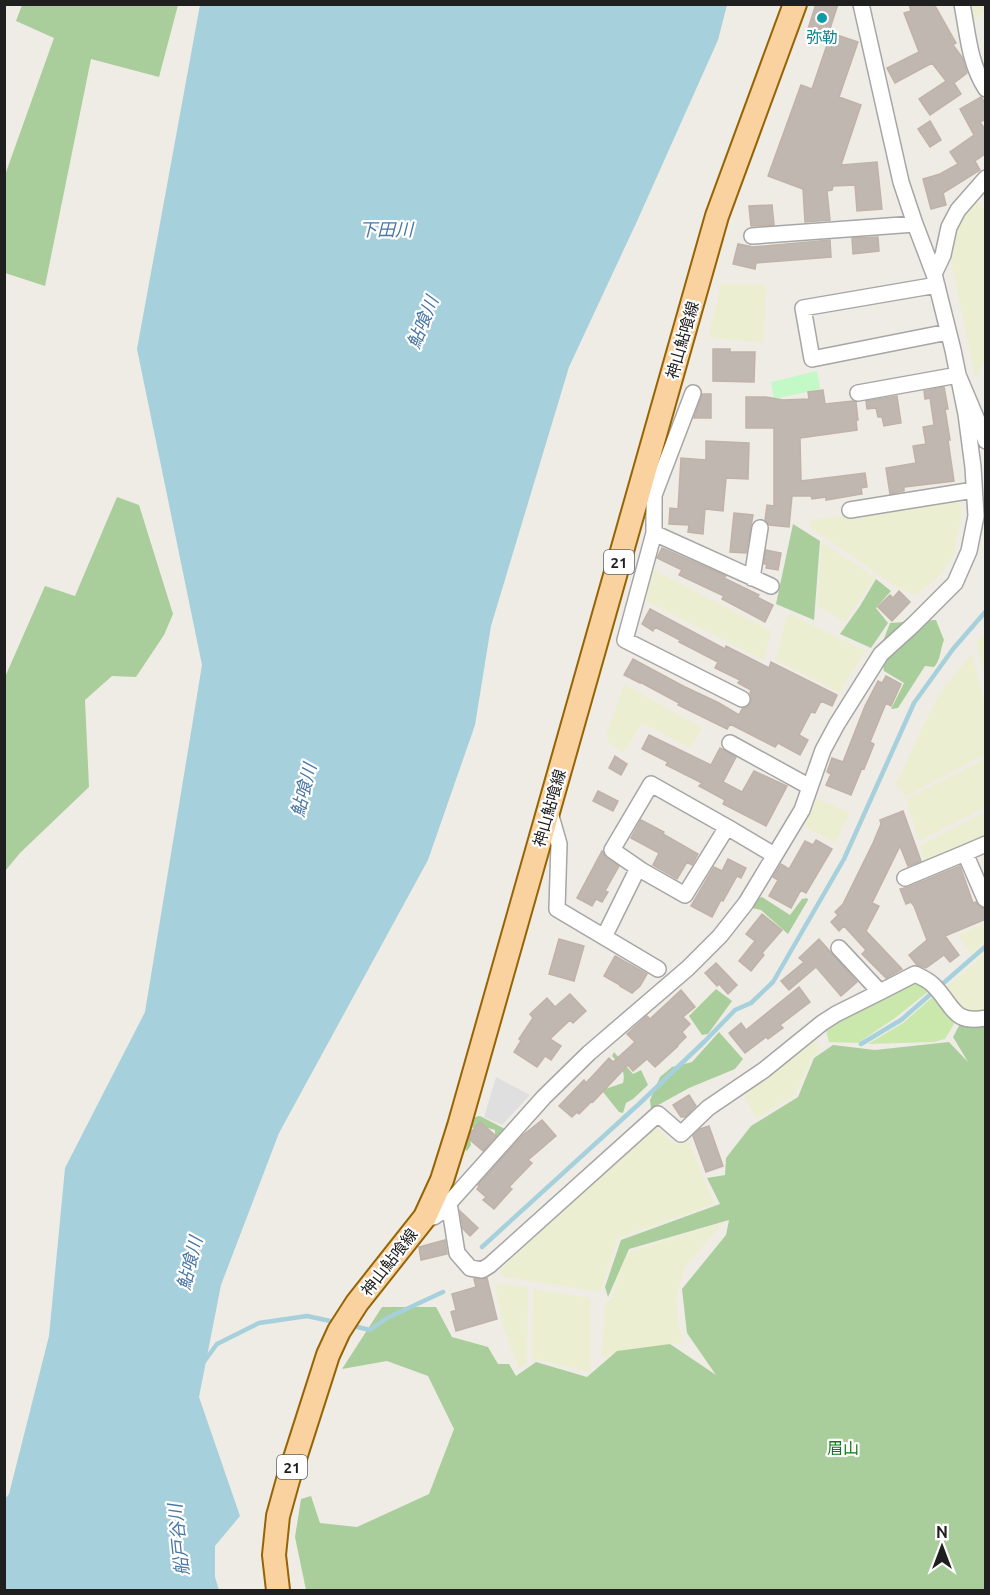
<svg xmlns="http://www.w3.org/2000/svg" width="990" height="1595" font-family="Ubuntu,'Noto Sans JP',sans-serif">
<rect width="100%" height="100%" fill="#efece5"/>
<!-- farmland -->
<path fill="#eceed1" d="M969,5h16v6l-12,11z
M975,199l11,13 -1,146 -9,22 -25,-118v-15l3,-15 7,-14z
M721,284l45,1 -2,58 -56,-6z
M960,500l1,17 -7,37 -9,15 -13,14 -17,12 -19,-8 -87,-61 3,-6z
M822,543l53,34 -30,45 -28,-16z
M652,569l119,62 -7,29 -120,-60z
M788,613l78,38 -27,41 -64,-32z
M985,633v45l-9,-35z
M972,653l13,55v46l-80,43 -9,-13 25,-54 19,-37z
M624,684l78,44 -12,20 -48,-25 -18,29 -15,-9 -3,-8z
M985,759v48l-66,34 -13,-42z
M817,798l33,15 -15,30 -31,-17z
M985,812v26l-59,27 -7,-19z
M982,924l3,8v9l-14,14 -12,-20z
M985,951v62l-16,3 -27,-26 33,-27z
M814,1036l5,15 -8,8 -16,36 -39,24 -13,-27z
M655,1125l20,20 12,-8 27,67 -96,34 -18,54 -99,-16v-7z
M724,1222l-39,45 -9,28 2,29 6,18 -82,14 3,-54 7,-3 10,-36 8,-11z
M495,1283l33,4 -1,75 -8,7 -16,-43z
M533,1289l57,9v74l-58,-14z"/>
<!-- grass -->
<path fill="#cae8ac" d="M917,982l13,8 -35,28 -37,25 -29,-1 -4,-15 79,-42z
M935,995l22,24 -12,20 -11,3 -66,2 35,-21z"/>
<!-- forest -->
<path fill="#aace9b" d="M22,5h156l-19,72 -68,-18 -46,227 -40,-13v-98l49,-137 -38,-17z
M117,497l22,8 34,109 -9,21 -28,42 -24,-1 -27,24 4,87 -69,66 -15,18v-194l40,-91 30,10z
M793,524l27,17 -6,79 -38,-16z
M876,579l15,12 -15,17 12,15 -17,25 -31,-14 20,-28z
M936,620l8,20c-4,9 -3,20 -10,27l-9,-1 -27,42 -7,1 13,-26 -20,-12 -4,-22 10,-26z
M762,897l28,18 12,-16 5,-1 1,2 -20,34 -27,-24 -9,-2 6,-10z
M716,989l16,12 -24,33 -6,1 -13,-19z
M985,1019v571h-679l-11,-53 6,-38 10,-3 9,27 37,4 72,-33 25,-65 -26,-53 -41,-15 -45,8 40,-62h54l16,30 36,10 10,17h11l7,12 20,-14 51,15 30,-26 53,-7 46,31 -29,-42 -5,-44 44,-54 3,-15 -100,29 -21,48 -3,-10 16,-47 99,-36 -13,-26 18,-3 1,-17 25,-32 47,-29 16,-39 19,-13 42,5 74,-8 19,20 -15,-25 7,-13z
M719,1032l24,27 -8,10 -46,19 -38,21 -1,-9 10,-23 12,-10 20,-5z
M614,1052l19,22 8,-4 7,15 -15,14 -7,4 -3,10 -4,-1 -16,-20 -16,-12 5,-2 13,11 18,-6c3,-12 -3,-19 -11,-27z
M480,1116l27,14 -8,10h-4v-10l-14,-4 -9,2 -2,9 1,8 -4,6 -6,-6 10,-27z"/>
<!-- park -->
<path fill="#c3f8c7" d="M817,371l3,18 -46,10 -3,-17z"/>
<!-- parking -->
<path fill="#dfdfdf" d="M496,1077l34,18 -28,30 -18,-8z"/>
<!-- water -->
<path fill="#a6d0dc" d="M200,5h527l-9,35 -80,179 -69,148 -78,259 -16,99 -47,135 -149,273 -58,152 -22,112 41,119 -25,30v31l4,13h-214v-91l4,-5 40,-158 16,-168 80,-156 57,-347 -65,-316z"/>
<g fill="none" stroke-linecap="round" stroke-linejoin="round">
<!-- stream -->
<path stroke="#a6d0dc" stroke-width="4.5" d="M861,1044l40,-24 85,-74
M482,1247l158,-144 65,-62 30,-31 16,-7 22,-21 71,-123 70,-156 39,-54 33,-38
M349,1325l21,5 17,-12 56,-26
M203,1363l14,-19 42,-21 48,-7 28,6"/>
</g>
<!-- building -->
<path fill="#c0b7b1" stroke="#c1b2a8" stroke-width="1.5" d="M816,4h22l-11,34 -20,-6z
M909,4h25l22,39 -3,2 9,12 5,16 -13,10 7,11 -31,21 -11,-16 27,-18 -14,-18 -37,20 -8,-15 32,-16 -15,-39 7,-2z
M831,33l27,9 -19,55 22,8 -20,60 36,-3 5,47 -25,2 -2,-26 -22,1 -1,4 -5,1 3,29 -25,2 -2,-33 -35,-13 33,-91 11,4z
M981,97l5,7v15l-6,3 4,6 2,-1v29l-1,-2 -10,7 5,9 -37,23 3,12 -15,4 -8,-30 17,-5 18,-10 -8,-12 24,-17 -14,-26z
M930,121l11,19 -11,7 -12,-18z
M772,205l2,20 -23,1 -2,-20z
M878,237l1,14 -26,3 -1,-16z
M830,240l1,17 -75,6 -1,6 -22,-5 5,-20 15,3z
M713,349h17v3h25l-1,30 -41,-1z
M944,387l4,22h-3l5,31h-2l6,41 -50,6v4l-14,3 -4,-26 30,-5 -3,-17 13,-2 -3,-17 11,-2 -4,-27 -5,1 -1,-8z
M823,390l2,14 28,-3 3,1 2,18h-2l1,10 -57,8 1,43 64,-8 2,14 -6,1 1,6 -36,6v-3l-14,2 -1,-3h-19l-3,31 -20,-2 -4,-5 2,-15 7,1v-78h-28v-31h20l17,3 26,-1 -1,-7z
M702,394h9v24h-17z
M897,396l4,27 -17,3 -2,-9h-4l-2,-9 -9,1 -1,-8z
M706,441l43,2 -1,36 -22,-1 -3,33 -18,-2 -2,25 -15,-2 1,-7 -20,-1 1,-16 8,1 3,-51 25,2z
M734,513l19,2 -7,38 -16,-1z
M662,548l64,28 -2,2 35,17 -2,2 16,8 -8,17 -43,-23 2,-3 -45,-21 3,-5 -25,-12z
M766,550l15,3 -3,17 -12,-2 1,-4h-3z
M899,591l11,11 -18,19 -14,-14 12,-12 3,3z
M650,609l75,40 1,-3 43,22 2,-6 66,33 -5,11 -11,-5 -6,12 -4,-1 -12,23 9,5 -8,15 -22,-12 -3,4 -45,-23 -3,5 -49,-24 1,-2 -39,-21v1l-16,-8 9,-16 50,27 36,17 20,12 3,-6 5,-2 4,-4 1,-5 -2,-5 1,-3 -13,-7 2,-3 -25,-12 3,-6 -39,-20 1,-2 -25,-13 -2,4 -11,-7z
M886,676l15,8 -10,22 -5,-3 -16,39 4,2 -10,25 -2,-1 -11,27 -25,-10 5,-11 -4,-2 5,-14 11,4 22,-56 13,-25 4,2z
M649,735l62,30 9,-17 16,9 -13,25 19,10 12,-21 33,15 -21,40 -43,-22 2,-4 -26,-14 3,-3 -36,-18 2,-3 -26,-13z
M615,756l12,8 -6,11 -12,-7z
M598,791l20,10 -5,10 -20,-10z
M903,811l18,50 -13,5 -8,-20 -28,57 7,3 -13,25 36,38 -16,9 -24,-24 4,-4 -22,-24 -5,5 -8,-9 7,-7 -3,-3 8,-8 30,-61 8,-19 -1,-4z
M641,820l23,12 -1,2 35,20 -6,11 -5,-3 -10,17 -24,-14 6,-12 -28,-15z
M816,840l16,9 -26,44 -5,-3 -10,18 -22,-12 9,-16 -5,-3 8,-13 8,5 16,-28 8,4z
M602,851l4,7 13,8 -14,25 3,1 -6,10 -6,-3 -4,7 -15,-8z
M728,859l18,9 -5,10 -4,-2 -14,25 -2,-1 -9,17 -21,-11 23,-39 8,4z
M960,866l13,37 3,-1 4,5 6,2v10l-41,17 14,19 -9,7 -6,-7 -18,13 -9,-3 -8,-10 18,-15 -13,-34 -3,-4 -5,2 -6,-15 9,-2z
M762,914l20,16 -20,23 2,2 -13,16 -12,-10 16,-20 -9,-7z
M559,939l25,7 -10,35 -25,-7z
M819,939l38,43 -16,14 -25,-29 -27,23 -8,-9 23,-19 -5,-4z
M615,956l32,18 -7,12 -8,7 -12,-7v-1l-16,-9z
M716,963l21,22 -9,9 -9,-10 -2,2 -12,-13z
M799,987l11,15 -30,23 3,3 -15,11 -2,-2 -21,16 -16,-20 12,-10 5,7z
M681,990l14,17 -12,10 7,7 -8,8 4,5 -10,10h1l-22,20 -8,-8 -14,12 -5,-6 -35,37 -1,-1 -13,13 -2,-2 -5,5 -13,-11 25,-26 2,3 23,-25 4,4 22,-20 -8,-8 20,-18 3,3z
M570,994l16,17 -13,12 -3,-3 -20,19 11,7 -10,14 -6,-4 -8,11 -23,-15 7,-11 -2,-2 14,-21 -3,-4 17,-16 8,9z
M689,1095l7,11 -11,11h-4l-8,-12z
M542,1120l14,16 -28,24 4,3 -23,24 3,2 -18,20 -11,-9 3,-3 -9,-8 2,-3 -1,-1 45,-50z
M480,1122l16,14 -13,15 -14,-12 2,-7z
M709,1126l14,40 -17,6 -13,-36 7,-7z
M460,1211l18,17 -8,8 -7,-7z
M445,1240l2,14 -26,6 -2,-13z
M487,1278l10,41 -41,12 -5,-19 5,-2 -4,-16 24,-7 -2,-8z"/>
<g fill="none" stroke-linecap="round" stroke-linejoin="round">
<!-- street casing -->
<g stroke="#a6a6a6" stroke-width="18">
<path id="street" d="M861,4l40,178 14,42 19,50
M962,4c6,30 7,59 24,85
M752,236l163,-12
M937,285l-134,23 9,51 136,-27
M858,393l100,-18 28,66
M640,490l14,5v38l117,53
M654,495l39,-102
M850,510l124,-20
M654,533l-29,107 117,59
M752,578l8,-50
M730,743l80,44
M549,809l10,35 -2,65 101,60
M727,827l-76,-43 -39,66 29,20 44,25 42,-68 47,28
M905,878l60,-25
M985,899l-20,-46 21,-9
M604,937l34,-69
M839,948l41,44 35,-18c6,3 13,6 17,10 21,19 19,41 54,34
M449,1203l8,50 13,15 12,2 8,-5 168,-151 23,20 27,-26 56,-38 58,-47 14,-9 44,-22
M425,1217h9l7,-5 103,-115 45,-44 99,-85 32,-32 26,-33 56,-93 21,-60 14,-26 44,-70 32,-29 42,-42 14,-32 7,-35 -3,-49 -7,-53 -13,-64 -19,-76 9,-19 6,-28 9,-17 28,-32"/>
</g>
<!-- primary casing -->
<g stroke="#966404" stroke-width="26">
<path id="primary" d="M278,1590l-4,-35 4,-39 10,-36 40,-125 11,-24 18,-28 68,-86 17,-37 17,-54 258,-910 78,-212"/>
</g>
<!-- street -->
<use href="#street" stroke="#fff" stroke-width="15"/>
<!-- primary -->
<use href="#primary" stroke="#fad2a0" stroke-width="22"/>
</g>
<!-- markers -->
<circle fill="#0f9aa8" stroke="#fff" stroke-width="2" cx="822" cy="18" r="6"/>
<g text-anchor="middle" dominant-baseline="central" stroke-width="4.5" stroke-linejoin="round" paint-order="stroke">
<!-- shield labels -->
<g fill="#fff" stroke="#626262" stroke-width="1.5">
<rect x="604" y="550" width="30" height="24" rx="4.5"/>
<rect x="277" y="1455" width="30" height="24" rx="4.5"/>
</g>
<g font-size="15" font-weight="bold" fill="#1f1f1f">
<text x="619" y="562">21</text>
<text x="292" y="1467">21</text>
</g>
<!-- culture labels -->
<g font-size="16" fill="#0d838f" stroke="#fff">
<text x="822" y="37">弥勒</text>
</g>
<!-- street labels -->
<g font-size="16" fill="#1f1f1f" stroke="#fff">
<text transform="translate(682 340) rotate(-74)">神山鮎喰線</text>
<text transform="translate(549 808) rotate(-74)">神山鮎喰線</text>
<text transform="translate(389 1262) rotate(-52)">神山鮎喰線</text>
</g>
<!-- park labels -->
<g font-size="16" fill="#0e7b16" stroke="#fff">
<text x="843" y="1448">眉山</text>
</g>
<!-- water labels -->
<g font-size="18" font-style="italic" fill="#4a78a4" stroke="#fff">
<text x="386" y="229">下田川</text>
<text transform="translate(422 322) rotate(-68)">鮎喰川</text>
<text transform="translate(303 790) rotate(-76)">鮎喰川</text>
<text transform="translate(189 1263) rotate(-76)">鮎喰川</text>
<text transform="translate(178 1540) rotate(-96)">船戸谷川</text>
</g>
</g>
<!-- border -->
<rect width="990" height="1595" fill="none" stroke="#1f1f1f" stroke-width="12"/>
<!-- north arrow -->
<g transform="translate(942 1547)" stroke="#ffffff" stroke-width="4.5" paint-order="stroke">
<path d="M0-4.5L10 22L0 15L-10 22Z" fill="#1f1f1f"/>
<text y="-9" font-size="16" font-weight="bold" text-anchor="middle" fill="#1f1f1f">N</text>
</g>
</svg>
